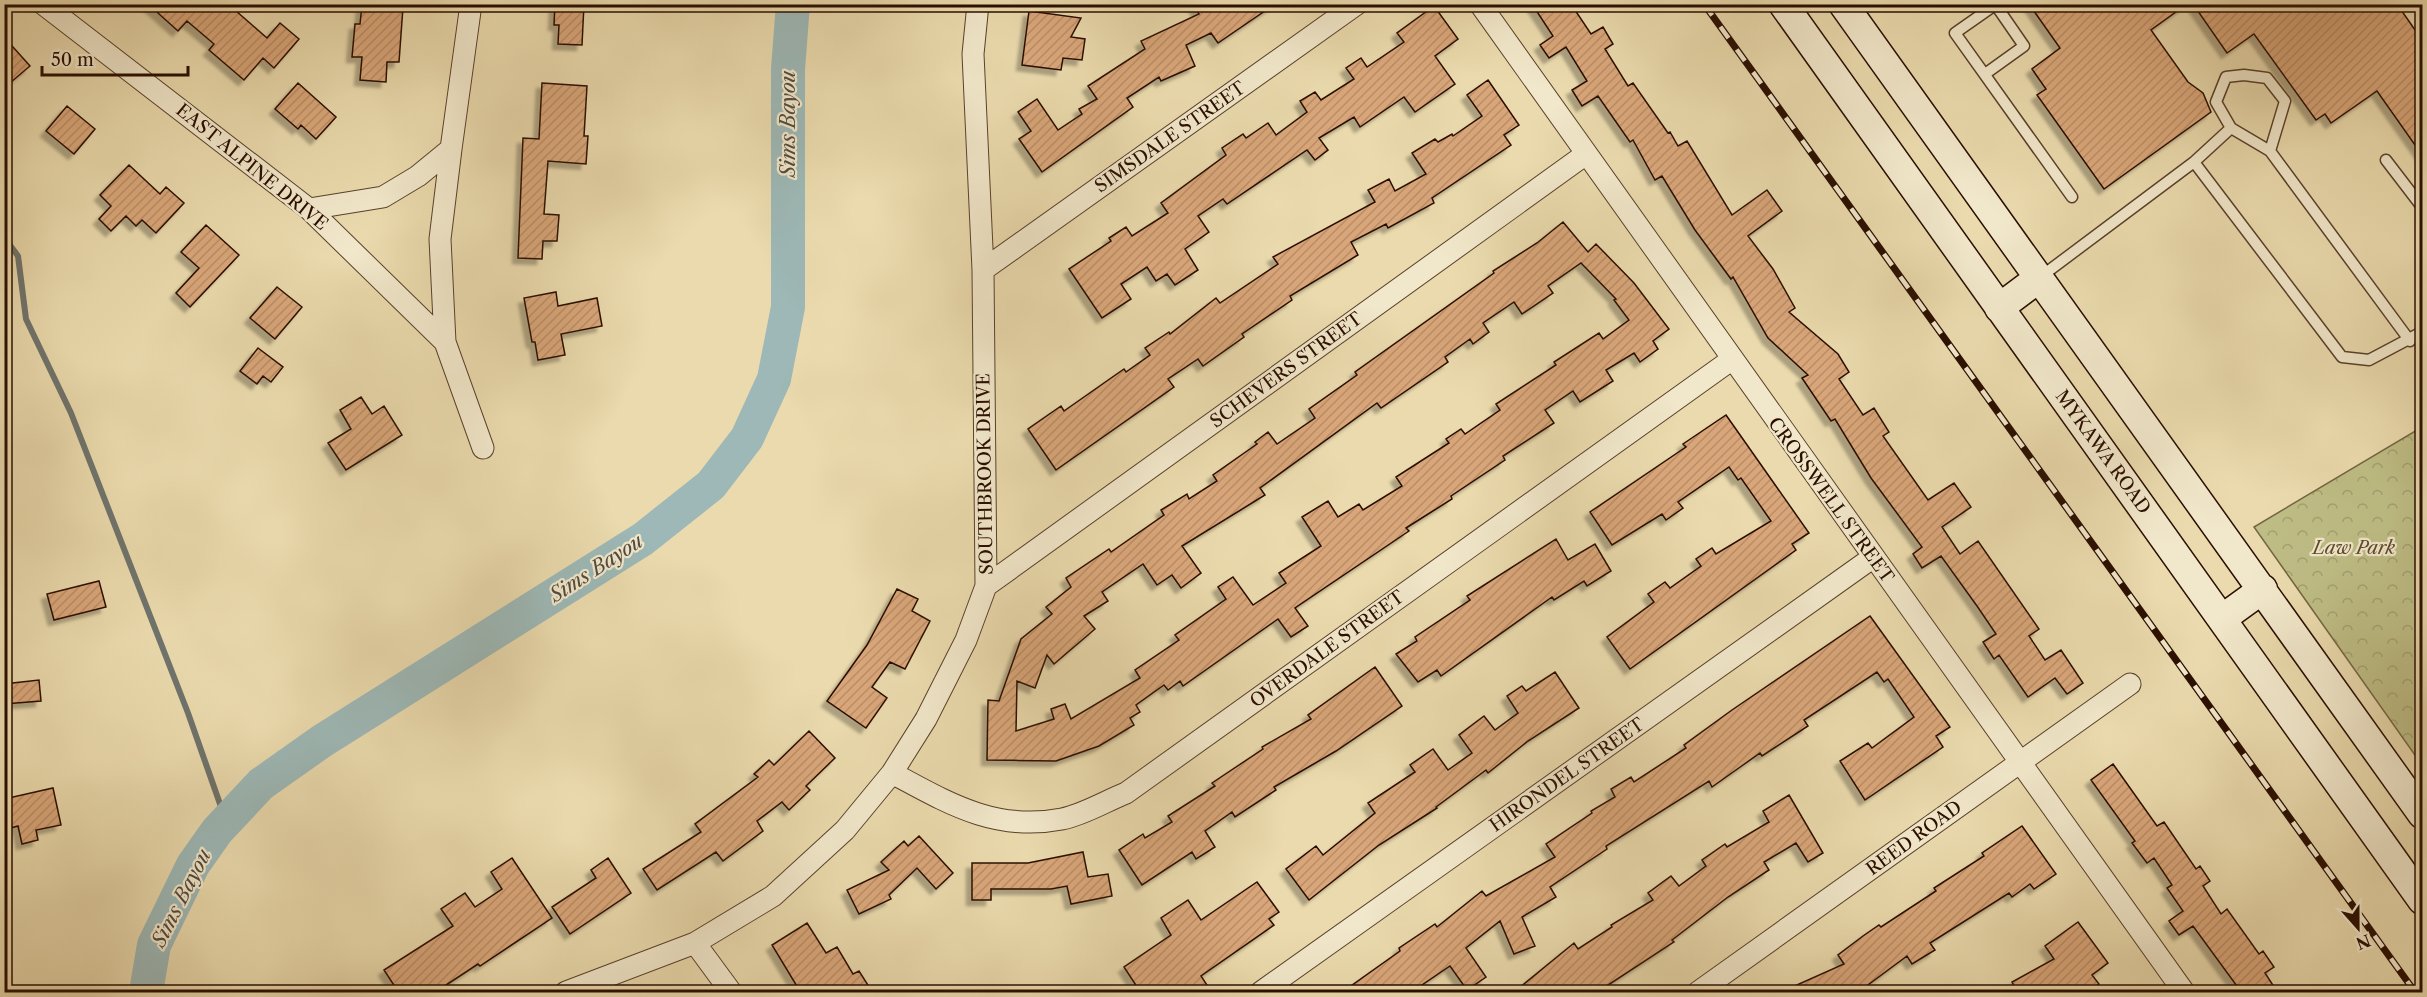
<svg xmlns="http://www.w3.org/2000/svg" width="2427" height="997" font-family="'Libre Caslon Text',serif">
<defs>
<pattern id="park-crowns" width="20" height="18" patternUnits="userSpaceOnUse" patternTransform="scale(1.5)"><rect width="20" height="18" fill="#bebd85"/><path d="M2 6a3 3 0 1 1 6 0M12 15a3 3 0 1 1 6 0" fill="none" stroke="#a3a171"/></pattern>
<pattern id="building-hatch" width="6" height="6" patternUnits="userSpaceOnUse" patternTransform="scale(1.5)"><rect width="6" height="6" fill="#d9a679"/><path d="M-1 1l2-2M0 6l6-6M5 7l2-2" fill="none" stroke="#ba8e67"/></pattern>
<filter id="shadow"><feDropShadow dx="-5.5" dy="5.5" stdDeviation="1.5" flood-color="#0004"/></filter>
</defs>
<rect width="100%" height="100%" fill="#eadaad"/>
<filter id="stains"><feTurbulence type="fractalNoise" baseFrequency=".00333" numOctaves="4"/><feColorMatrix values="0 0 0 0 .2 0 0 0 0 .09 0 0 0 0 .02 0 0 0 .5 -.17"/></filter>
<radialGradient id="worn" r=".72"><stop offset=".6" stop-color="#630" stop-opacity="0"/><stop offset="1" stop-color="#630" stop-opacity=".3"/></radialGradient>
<!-- park -->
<path fill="url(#park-crowns)" stroke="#746642" stroke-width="1.5" d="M2422,427v338l-168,-238z"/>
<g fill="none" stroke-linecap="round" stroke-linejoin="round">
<!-- stream -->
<path stroke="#6f746d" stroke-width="6" d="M4,237l14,19 8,63 45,94 117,300 38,108"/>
<!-- river -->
<path stroke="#9db8b6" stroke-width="34" d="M146,992l8,-47 39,-80 24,-34 44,-47 61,-43 321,-202 68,-54 36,-47 27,-59 14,-72v-238l5,-65"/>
</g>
<!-- building -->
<path fill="url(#building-hatch)" stroke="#2a0e00" stroke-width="1.5" fill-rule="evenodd" filter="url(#shadow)" d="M148,4h80l39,34 13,-15 19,16 -25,29 -11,-10 -19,22 -35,-30 5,-6 -27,-23 -9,10z
M555,4h29l-2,41 -24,-1 1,-19h-5z
M1193,4h82l-57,39 -7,-10 -25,12 9,21 -34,15 -2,-4 -32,21 6,9 -91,65 -23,-33 12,-8 -13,-19 19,-13 21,31 24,-16 -3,-5 18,-10 -9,-13 57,-37 -4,-8 58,-27z
M1532,4h39l20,30 12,-7 10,17 -8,5 23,37 5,-3 35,50 2,-1 8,14 9,-5 45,74 35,-25 15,21 -34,25 25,33 22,39 -6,4 49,42 11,18 -10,7 24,36 11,-7 15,24 -6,4 45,64 26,-17 17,24 -29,20 18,27 18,-13 61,88 -10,7 16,24 16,-10 22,33 -16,11 -12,-16 -27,19 -29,-42 -5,4 -11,-17 13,-8 -19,-28 -36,-50 -19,12 -9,-14 9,-7 -51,-69 -36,-59 -4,2 -29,-43 6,-3 -40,-37 -35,-61 -2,2 -36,-49 -33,-54 -7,4 -22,-40 -3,2 -32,-46 -16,10 -10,-16 15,-9 -21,-34 -17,11 -9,-13 13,-9z
M2029,4h158l-36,26 37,52 15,11 8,19 -107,77 -67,-94 9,-6 -14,-20 28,-21z
M2193,4h204l25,36v115l-45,-64 -46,32 -6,-9 -9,6 -62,-86 -27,19z
M362,5l41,2 -4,55h-12l-1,20 -26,-2 2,-23h-10l3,-33h5z
M1434,6l24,33 -23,17 20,28 -40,28 -11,-15 -44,30 -6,-10 -35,21 9,12 -13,10 -8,-10 -80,54 -4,-5 -25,17 11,16 -24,17 13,21 -23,15 -8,-11 -11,7 -9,-14 -26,17 10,15 -29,19 -33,-49 42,-28 -2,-3 17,-11 6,9 36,-23 -7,-10 65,-48 -4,-7 21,-14 3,4 22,-15 8,12 31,-23 -7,-11 15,-9 6,8 33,-21 -8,-11 15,-10 6,9 37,-25 -7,-9z
M1029,11l52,7 -10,19 14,2 -3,21 -19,-2 -2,12 -39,-5z
M4,37l26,29 -26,22z
M1488,80l31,45 -15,10 7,10 -79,53 2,5 -46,25 -2,-4 -35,18 7,13 -68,41 2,4 -50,34 2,3 -41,29 -5,-7 -30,20 6,8 -118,83 -28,-41 33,-23 3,5 60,-42 2,3 24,-17 -5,-7 24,-16 1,2 46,-36 4,5 58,-39 -5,-7 102,-55 -7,-12 21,-11 6,12 31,-17 -14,-21 23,-14 3,3 14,-8 1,2 29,-20 -15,-21z
M298,83l38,34 -20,22 -15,-14 -3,4 -23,-20z
M542,83l45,3 -3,50h4l-2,28 -38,-3 -4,53 15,1 -2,26h-14l-1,18 -24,-1 5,-120 16,1z
M67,106l28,23 -21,25 -28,-23z
M129,165l31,29 6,-7 18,16 -28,30 -14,-13 -6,6 -10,-10 -15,15 -12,-12 12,-13 -11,-11z
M1563,222l25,30 8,-8 38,39 35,46 -16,12 5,8 -18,13 -6,-9 -28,17 7,11 -33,21 -7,-11 -28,19 9,13 -51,33 2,4 -54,36 1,3 -46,29 3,3 -114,77 13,18 -17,11 -13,-18 -95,67 -3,-5 -12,9 -4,-5 -28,20 4,7 -10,6 4,7 -35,21 -43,15 -69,-1 1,-60 11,1 22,-62 31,-25 -6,-7 25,-20 -5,-9 43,-29 2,3 53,-37 -3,-5 26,-16 2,5 28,-18 -4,-6 44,-31 -2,-2 13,-10 9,12 38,-26 -6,-9 48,-34 -2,-3 139,-99 -1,-2 44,-28zM1581,263l35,36 -2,1 15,20 -26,19 -4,-6 -45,29 2,3 -60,39 4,6 -35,24 -4,-5 -15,10 3,4 -53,34 6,9 -39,24 -4,-6 -21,13 -10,-16 -26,16 19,29 -42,27 7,10 -33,22 -20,-28 -15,10 8,12 -51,36 4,5 -44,30 5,8 -69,41 -6,-15 -14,5 3,10 -38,12 1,-50 18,7 12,-33 7,9 41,-35 -11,-13 24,-15 -6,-9 41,-28 14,21 15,-10 9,13 20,-15 -19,-27 83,-51 -5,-7 117,-85 4,5 67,-46 -3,-5 25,-18 3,5 16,-12 -6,-9 31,-21 8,12 31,-21 -5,-7z
M206,225l33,30 -49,52 -14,-14 23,-25 -18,-16z
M277,287l25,20 -27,32 -25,-21z
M556,292l2,14 39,-8 5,28 -41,8 4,21 -27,5 -3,-18h-3l-8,-44z
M258,348l25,19 -12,15 -8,-6 -6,8 -17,-13z
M361,397l11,17 12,-8 18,29 -56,35 -18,-27 23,-14 -11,-19z
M1726,415l83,118 -17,11 4,6 -166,119 -23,-32 47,-35 -6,-8 17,-12 5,6 31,-22 -5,-7 16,-11 4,6 55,-33 -30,-43 -3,2 -9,-13 -51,35 5,6 -17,12 -4,-6 -50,31 -22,-33 96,-65 -3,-3z
M1556,539l12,21 27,-16 16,27 -24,15 -3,-5 -30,19 -2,-3 -111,79 -4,-6 -19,12 -22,-28 21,-13 -2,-4 55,-37 -3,-4z
M99,581l7,26 -52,13 -7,-26z
M897,589l21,10 -6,12 18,10 -25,48 -15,-7 -18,25 15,11 -21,30 -39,-27 40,-56z
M1870,616l80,111 -14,9 7,11 -78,53 -25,-39 28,-18 4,5 42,-31 -26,-38 -4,3 -7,-10 -73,48 4,6 -46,30 -2,-3 -48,34 -3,-6 -103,65 1,3 -57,38 6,10 -34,20 13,29 -21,8 -14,-33 -34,27 20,29 -19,13 -17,-24 -40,27h-69l59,-42 -1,-3 36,-24 2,3 45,-36 4,5 69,-39 -9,-13 46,-31 -1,-2 24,-14 -4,-8 20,-12 3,5 52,-34 -2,-3 48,-35z
M1375,667l27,39 -66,45 -62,36 2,3 -41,27 -3,-5 -27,19 10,16 -19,12 -4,-7 -50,33 -23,-35 24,-16 2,4 27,-16 -4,-6 47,-30 -3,-3 51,-34 -1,-2 49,-28 -3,-4z
M1555,672l24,36 -51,33 -40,32 -2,-3 -50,37 1,1 -58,37 -70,55 -23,-31 30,-23 7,9 52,-42 -7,-10 47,-31 -5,-7 23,-16 15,21 24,-17 -13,-18 25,-19 11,14 23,-17 -11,-17 15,-10 4,5z
M39,680l2,21 -37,3v-20z
M809,731l26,27 -29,28 4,4 -21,20 -7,-8 -25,19 6,10 -40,30 -7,-9 -59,38 -14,-21 58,-37 -6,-8 63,-47 -4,-3 15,-14 5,5z
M2113,764l44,62 7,-4 32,47 4,-3 10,15 -7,5 18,28 6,-5 32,45 4,-3 11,16 -9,6 13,20h-36l-49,-67 -14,9 -10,-14 14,-10 -16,-23 5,-3 -18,-27 -7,5 -15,-20 3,-2 -44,-61z
M53,788l8,37 -25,5 2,10 -16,4 -4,-18 -11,3 -3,-30z
M1789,795l34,58 -15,9 -12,-19 -32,19 5,8 -41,27 -56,43 2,2 -78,51h-83l61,-50 4,6 34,-22 -1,-2 42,-25 -5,-7 23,-17 8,10 27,-20 -4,-6 23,-16 2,3 42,-25 -6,-11z
M2022,826l34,48 -22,15 -4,-5 -18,13 -3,-4 -79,50 5,7 -23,14 -5,-8 -50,37h-78l65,-29 -6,-9 25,-19 16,-11 2,2 55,-36 -2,-3 50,-32 -2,-3z
M919,836l34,37 -17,16 -19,-21 -28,27 2,4 -32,15 -12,-24 42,-20 -8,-8 23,-21 4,5z
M1083,852l5,25 20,-3 4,22 -41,8 -4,-18 -16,3h-60v11h-19v-37h56z
M512,858l40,60 -72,48 -2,-2 -44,29h-35l-15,-23 69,-44 -12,-17 24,-16 10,14 27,-18 -11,-17z
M608,858l23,35 -61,41 -18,-27 44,-29 -5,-8z
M1257,882l22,30 -10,7 5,6 -73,51 6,9 -10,8h-56l-17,-26 47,-32 -10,-17 27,-18 13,20z
M2078,922l30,41 -16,12 7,9 -13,9h-68l-6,-11 42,-23 -9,-13z
M807,923l19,30 11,-6 16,27 6,-3 14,22h-72l-29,-48z"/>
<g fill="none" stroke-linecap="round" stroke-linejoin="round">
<!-- lane casing -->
<g stroke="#5a412b" stroke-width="13">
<path id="lane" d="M1995,5l-40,28 117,164
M1985,74l39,-28 -29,-42
M2231,128l-15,-26 10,-25 18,-2 23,3 18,23 -15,50
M2386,160l36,47
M2194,162l148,195 27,3 53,-28
M2039,278l155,-116 37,-34 39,23 140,190"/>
</g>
<!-- street casing -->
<g stroke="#5a412b" stroke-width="23">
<path id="street" d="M43,4l266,205 136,133 38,106
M1480,4l704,988
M309,209l74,-12 35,-21 33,-27 20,-145
M983,270l374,-266
M445,342l-5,-103 11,-90
M986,586l600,-432
M892,773c56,30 103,59 170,46 21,-4 44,-18 64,-26l605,-433
M695,943l36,49
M566,992l129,-49 78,-47 72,-66 47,-57 34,-54 40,-79 20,-54 -3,-316 -10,-216 5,-50
M1261,992l611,-434
M1698,992l432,-308"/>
</g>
<!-- secondary casing -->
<g stroke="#2a0e00" stroke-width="31">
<path id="secondary" d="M1783,4l639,896
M1843,4l579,810
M1999,308l40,-30
M2223,618l40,-29"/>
</g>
<!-- lane -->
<use href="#lane" stroke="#f1e7ca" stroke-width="10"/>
<!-- street -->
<use href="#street" stroke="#f1e7ca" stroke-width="21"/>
<!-- secondary -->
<use href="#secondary" stroke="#f1e7ca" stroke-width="28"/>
<!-- rail casing -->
<g stroke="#2a0e00" stroke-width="7">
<path id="rail" d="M1704,4l711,988"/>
</g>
<!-- rail -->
<use href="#rail" stroke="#f1e7ca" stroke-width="4.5" stroke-dasharray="14" stroke-linecap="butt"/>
</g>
<g text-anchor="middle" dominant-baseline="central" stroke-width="4.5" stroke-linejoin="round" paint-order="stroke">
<!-- street labels -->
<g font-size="18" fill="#2a0e00" stroke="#f1e7ca">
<text transform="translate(1170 137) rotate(-35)">SIMSDALE STREET</text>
<text transform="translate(252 167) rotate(39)">EAST ALPINE DRIVE</text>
<text transform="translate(1286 370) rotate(-36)">SCHEVERS STREET</text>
<text transform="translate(2103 452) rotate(54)">MYKAWA ROAD</text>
<text transform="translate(985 474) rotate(-91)">SOUTHBROOK DRIVE</text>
<text transform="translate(1831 500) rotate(54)">CROSSWELL STREET</text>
<text transform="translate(1327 649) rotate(-36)">OVERDALE STREET</text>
<text transform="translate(1567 775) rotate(-35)">HIRONDEL STREET</text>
<text transform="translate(1914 838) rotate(-36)">REED ROAD</text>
</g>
<!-- park labels -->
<g font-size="18" font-style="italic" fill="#5e4b2f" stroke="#f1e7ca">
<text x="2354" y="548">Law Park</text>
</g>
<!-- water labels -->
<g font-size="20" font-style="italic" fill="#524a40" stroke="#f1e7ca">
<text transform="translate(788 124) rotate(-90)">Sims Bayou</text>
<text transform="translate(596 568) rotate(-33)">Sims Bayou</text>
<text transform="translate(181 898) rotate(-63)">Sims Bayou</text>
</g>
</g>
<!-- margin -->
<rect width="2427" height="997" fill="none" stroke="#eadaad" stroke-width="24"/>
<rect x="6" y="6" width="2415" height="985" fill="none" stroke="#2a0e00" stroke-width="3"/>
<rect x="12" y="12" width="2403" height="973" fill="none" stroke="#2a0e00" stroke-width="1.5"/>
<!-- north arrow -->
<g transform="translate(2358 928) rotate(159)" stroke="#f1e7ca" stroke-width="4.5" paint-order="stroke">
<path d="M0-4.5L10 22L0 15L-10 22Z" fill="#2a0e00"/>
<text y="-9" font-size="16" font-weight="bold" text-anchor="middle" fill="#2a0e00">N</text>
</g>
<!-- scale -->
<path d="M42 66v9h146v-9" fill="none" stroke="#2a0e00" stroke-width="3"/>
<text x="51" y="66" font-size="18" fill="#2a0e00" stroke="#f1e7ca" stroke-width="4.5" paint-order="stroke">50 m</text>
<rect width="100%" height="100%" filter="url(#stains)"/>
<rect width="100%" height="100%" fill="url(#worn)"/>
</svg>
